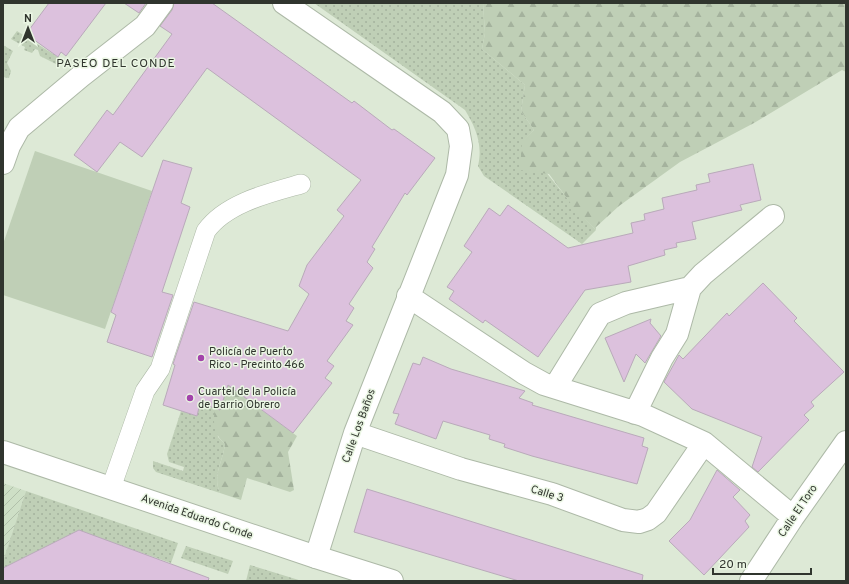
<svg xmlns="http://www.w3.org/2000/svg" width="849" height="584" font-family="Overpass,sans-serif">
<defs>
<pattern id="industrial-furrows" width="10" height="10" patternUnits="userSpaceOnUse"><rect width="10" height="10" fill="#cedfc6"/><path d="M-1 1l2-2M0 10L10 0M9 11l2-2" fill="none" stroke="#b1c0aa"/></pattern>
<pattern id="grass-dots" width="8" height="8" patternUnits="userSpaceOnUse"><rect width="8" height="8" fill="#bfcfb6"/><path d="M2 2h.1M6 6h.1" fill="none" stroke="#a4b29d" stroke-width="1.8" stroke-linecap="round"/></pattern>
<pattern id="forest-firs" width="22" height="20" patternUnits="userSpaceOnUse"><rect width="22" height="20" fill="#bfcfb6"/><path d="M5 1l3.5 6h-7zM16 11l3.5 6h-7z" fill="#a4b29d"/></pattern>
</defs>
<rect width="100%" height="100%" fill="#dde9d6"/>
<!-- industrial -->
<path fill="url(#industrial-furrows)" d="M3,483l23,8 -23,70z"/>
<!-- grass -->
<path fill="url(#grass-dots)" d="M314,3h169l2,30 -3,16 43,36 -4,26 13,19 -12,13c25,29 47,60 74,87l-14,14 -98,-68 -6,-10c5,-21 -2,-38 -13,-56z
M17,31l44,28 -5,5 -16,-8 -2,-6 -3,-1 -3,4 -8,-3 1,-3 -14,-8z
M3,45l10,6 -6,12 4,8 -2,7 -6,-1z
M200,403l15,5 3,29 7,7c-2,18 -13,31 -5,49l-64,-21 -3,-4v-7l30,10 1,-4 -15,-5 -2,-8 14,-43 16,4z
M26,491l152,52 -7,20 -92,-32 -66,32 -4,12 -6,-3v-11z
M186,546l47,15 -5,13 -47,-16z
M250,565l52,16h-56z"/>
<!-- forest -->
<path fill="url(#forest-firs)" d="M483,3h363v69l-4,-2 -88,53 -74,39 -61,44 -23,21v3l-21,-21 -26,-35 -29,-4 2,-28 12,-12 -13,-19 4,-26 -43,-36 3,-16z
M230,350l50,39 -17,22 34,25 -9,16 6,38 -4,2 -43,-14 -6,22 -21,-7c-8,-18 3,-31 5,-49 -12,-11 -12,-20 -10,-36l5,1 5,-16z"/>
<!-- park -->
<path fill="#bfcfb6" d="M35,151l117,40 -47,138 -102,-34v-51z"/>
<!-- building -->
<path fill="#dcc1dd" stroke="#b9aaba" d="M49,3h57l-40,53 -5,-4 -3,5 -32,-23z
M124,3h22l-7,10z
M174,3h38l140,100 2,-2 38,29 2,-1 41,29 -28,37 -2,-2 -33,54 3,2 -8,13 6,6 -24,36 5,4 -8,13 7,4 -26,36 7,5 -9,12 7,5 -39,50 -65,-48 -8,25 -20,-7 -3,13 -34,-11 12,-40 -2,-1 21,-62 94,29 21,-37 -10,-8 8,-21 37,-49 -7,-6 24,-30 -154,-112 -65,89 -22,-15 -23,30 -23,-17 33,-45 6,5 59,-81 -12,-8 12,-16z
M163,160l29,8 -11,35 9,4 -28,85 11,3 -21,62 -45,-15 9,-27 -5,-3z
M753,164l8,36 -21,5 2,5 -50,12 4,17 -20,4 1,4 -13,3 1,5 -37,11 3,16 -46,8 -47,67 -53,-37 -2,3 -34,-24 5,-8 -7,-4 25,-35 -8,-6 25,-38 11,8 8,-11 60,43 65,-15 -2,-10 14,-3 -1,-6 20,-5 -2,-11 35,-8 -1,-5 14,-3 -2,-8z
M763,283l34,35 -3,3 50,51 -33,30 3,4 -10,9 5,5 -51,52 -6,-5 10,-30 -70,-28 -28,-27 15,-27 4,4 44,-46 2,3z
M651,319l-1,4 11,13 -16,27 -9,-9 -12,28 -19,-44z
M423,357l28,12 74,22 -6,7 14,5 -1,2 112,33 -2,8 6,2 -11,36 -105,-28 -28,-9 1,-3 -16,-5 1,-4 -47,-14 -7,18 -41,-15 4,-10 -6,-1 20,-50 7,2z
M717,470l23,20 -7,7 17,18 -5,6 4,6 -45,48 -35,-34 21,-21z
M367,489l276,86 -1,6h-123l-165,-49z
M79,530l130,48 -1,3h-205v-13z"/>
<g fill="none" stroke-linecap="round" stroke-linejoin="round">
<!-- service casing -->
<g stroke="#adb9a7" stroke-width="20">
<path id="service" d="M111,488l34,-97 15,-22 46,-138c20,-28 63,-38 95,-47"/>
</g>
<!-- minor casing -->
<g stroke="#adb9a7" stroke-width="24">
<path id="minor" d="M284,3l158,109 16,17 3,17 -4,29 -102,258 -39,124
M3,163l6,-17 10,-18 62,-52 64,-50 17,-23
M408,296l116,77 20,11 99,31 61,28 89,74
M555,387l45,-73 26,-11 64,-15 13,-14 70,-58
M635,413l27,-55 15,-24 13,-46
M355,433l106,36 91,25 71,26 16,2 9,-3 8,-6 48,-70
M751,581l42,-64 53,-75"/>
</g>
<!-- tertiary casing -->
<g stroke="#adb9a7" stroke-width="24">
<path id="tertiary" d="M3,452l313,105 76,24"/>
</g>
<!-- service -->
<use href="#service" stroke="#fff" stroke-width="19"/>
<!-- minor -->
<use href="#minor" stroke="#fff" stroke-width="22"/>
<!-- tertiary -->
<use href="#tertiary" stroke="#fff" stroke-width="22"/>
</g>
<!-- markers -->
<g fill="#a343ab" stroke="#eaf6e3" stroke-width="1.5">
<circle cx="201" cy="358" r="4"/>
<circle cx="190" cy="398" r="4"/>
</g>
<g text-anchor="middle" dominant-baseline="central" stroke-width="3" stroke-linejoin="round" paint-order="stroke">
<!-- poi labels -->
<g font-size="11" fill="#30352e" stroke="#eaf6e3" text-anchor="start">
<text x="209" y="352">Policía de Puerto<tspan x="209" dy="13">Rico - Precinto 466</tspan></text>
<text x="198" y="392">Cuartel de la Policía<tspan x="198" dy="13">de Barrio Obrero</tspan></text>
</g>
<!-- street labels -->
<g font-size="11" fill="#30352e" stroke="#eaf6e3">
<text transform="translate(359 426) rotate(-70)">Calle Los Baños</text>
<text transform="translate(547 494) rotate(17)">Calle 3</text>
<text transform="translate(798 511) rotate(-56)">Calle El Toro</text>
<text transform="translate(197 517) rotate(19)">Avenida Eduardo Conde</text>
</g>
<!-- neighbourhood labels -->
<g font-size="12" letter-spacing="1" fill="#30352e" stroke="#eaf6e3">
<text x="116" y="64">PASEO DEL CONDE</text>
</g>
</g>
<!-- border -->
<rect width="849" height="584" fill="none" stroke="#30352e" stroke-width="8"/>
<!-- north arrow -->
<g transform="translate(28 28)" stroke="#eaf6e3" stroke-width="3" paint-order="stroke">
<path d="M0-3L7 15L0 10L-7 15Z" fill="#30352e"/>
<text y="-6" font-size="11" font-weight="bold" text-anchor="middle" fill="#30352e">N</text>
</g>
<!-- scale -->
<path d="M713 568v6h98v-6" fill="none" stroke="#30352e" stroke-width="2"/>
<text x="719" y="568" font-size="12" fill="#30352e" stroke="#eaf6e3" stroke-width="3" paint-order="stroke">20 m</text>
</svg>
